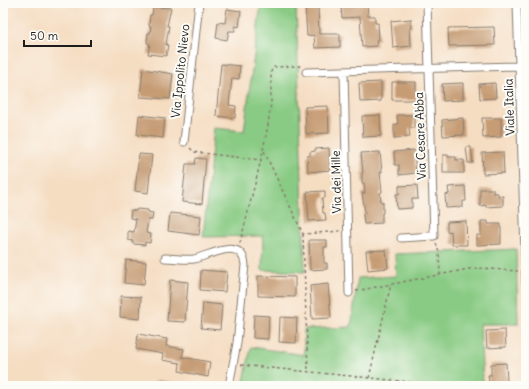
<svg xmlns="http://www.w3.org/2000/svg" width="529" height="389" font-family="Delius,sans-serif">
<rect width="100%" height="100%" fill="#fdfcf7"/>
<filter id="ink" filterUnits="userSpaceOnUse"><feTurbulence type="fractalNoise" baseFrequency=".025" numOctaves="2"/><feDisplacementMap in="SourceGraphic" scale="8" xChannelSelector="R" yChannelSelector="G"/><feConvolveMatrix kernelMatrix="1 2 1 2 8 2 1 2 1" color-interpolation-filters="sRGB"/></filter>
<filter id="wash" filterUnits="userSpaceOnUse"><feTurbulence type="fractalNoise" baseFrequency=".012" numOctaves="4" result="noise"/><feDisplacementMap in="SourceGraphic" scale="16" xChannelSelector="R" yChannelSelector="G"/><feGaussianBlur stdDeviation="0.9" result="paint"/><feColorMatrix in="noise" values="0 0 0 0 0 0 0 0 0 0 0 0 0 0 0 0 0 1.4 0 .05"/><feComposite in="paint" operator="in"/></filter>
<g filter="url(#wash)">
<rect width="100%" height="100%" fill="#f5ddc2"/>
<!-- green -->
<path fill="#89cb84" stroke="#527450" d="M261,3h35l9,269 -43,-2 1,-34 -60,1 11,-109 30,3z
M516,249l2,75h-38l3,62h-240l8,-39 53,8v-26l47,-2 7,-49 38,-2 -1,-22z"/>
<g id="blocks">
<!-- building -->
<path fill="#c69c75" d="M355,3h12l1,13h7v7h3l1,17h-3l1,6 -15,1 -2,-30 -18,1 -1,-14z
M443,3h14v3h-14z
M479,3h15v1l-15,1z
M318,5l1,29h21v13l-25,1 -1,-13 -7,1 -2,-30z
M153,7l18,1 -4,18h2l-3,19h2l-2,11 -18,-2 2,-10 -3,-1 1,-10h2l1,-7h-2l1,-11h2z
M227,9l14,2 -2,16 -4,-1v5h-6l-2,9 -11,-2 2,-16 7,1z
M411,19l1,9h-2l1,18 -18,2 -2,-27z
M494,27l1,18 -46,1 -1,-18z
M221,64l19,2 -1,13 -7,-1 -3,27 7,1 -1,12 -19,-2z
M143,69l30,5 -3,25 -30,-2z
M381,82v19l-21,1 -1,-19z
M392,82h24v18h-24z
M463,83v17l-20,1 -1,-17z
M495,83l1,15 -16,1 -1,-15z
M328,106l1,27 -23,1 -1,-27z
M139,115l26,3 -2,20 -26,-3z
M380,115l1,21 -18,1 -1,-21z
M397,115h17v13h-5l1,9 -16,1v-13l4,-1z
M463,118l1,17 -21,1 -1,-16z
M482,118h19v19l-18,1z
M466,147h5l2,16h-5z
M329,148l1,22 -22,2 -1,-16h3v-4l5,-1v-2z
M414,150l2,23 -17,2v-10h-4l-1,-13z
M380,152l2,20h-2l2,20 -2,1 1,9h2v11h-1v10l-18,1 -1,-10 2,-1 -3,-20h3l-1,-10h-2v-10h1l-2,-20z
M503,152l1,21 -21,1 -1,-21z
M139,154l13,1 -4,38 -13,-2z
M443,155h5v2h8v3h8v13h-21z
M196,158l10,1 -4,45 -20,-2 4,-38h9z
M417,185l1,14h-6v9l-15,1 -1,-15h3v-8z
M465,186l1,15h-3v6l-17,1 -1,-13 4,-1 -1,-7z
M480,189h13v4h5v3h5v10l-17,1v-2l-6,1z
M325,191v7h-3l1,15h2l1,7 -17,1 -2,-29z
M137,209l11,1v2l5,1 -1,7h-4l-2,13 5,1 -1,9 -5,-1v3l-12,-1v-3l-5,-1v-9l6,1 2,-13 -6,-1 1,-8 5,1z
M170,213l31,3 -2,19 -31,-4z
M466,221l1,24h-15l-1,-14 -4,1v-10z
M481,221h7v3h13v20l-24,1v-10h4z
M309,240h18v7h-3v16h3v6l-17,1z
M386,250l2,18 -20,2 -2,-19z
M126,260l20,2 -2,23 -20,-2z
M201,270l26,2 -2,20 -25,-2z
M258,276l37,1v20l-37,-1z
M170,280l18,2 -3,40 -18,-1z
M328,284l3,34 -19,1 -2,-33z
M121,296l20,1 -1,22 -20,-2z
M203,303l19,2 -2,25 -19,-2z
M254,315l15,1 -1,23 -15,-1z
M280,317l17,1 -1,25 -17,-1z
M505,330l1,17 -19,1 -1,-17z
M138,334l29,5 -1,7 18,3 -2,8 28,5 -2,15 -29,-6 1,-8 -18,-3 1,-6 -27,-5z
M506,363l1,18 -18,1 -1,-7h3v-11z
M157,380l28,4v2h-28z"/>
</g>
</g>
<g filter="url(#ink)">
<use href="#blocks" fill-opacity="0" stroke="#887c6f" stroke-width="1"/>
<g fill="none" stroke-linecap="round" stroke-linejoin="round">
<!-- street casing -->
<g stroke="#887c6f" stroke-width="9">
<path id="street" d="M517,3l9,280
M344,71l5,222
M306,72l213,-6
M184,142l15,-139
M401,238l33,-2 -7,-233
M165,258c10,0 19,2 29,1 17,-4 48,-23 51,6l-8,78 -8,43"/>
</g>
<!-- path -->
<path stroke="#887c6f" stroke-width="1.5" stroke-dasharray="3 3" stroke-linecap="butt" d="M190,148l4,4 67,8
M264,151l39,83 37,-3
M303,234l5,138
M240,243l21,-83 7,-35 3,-22v-31l1,-3 2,-2 27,-1
M436,243l3,9 1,22
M356,291l113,-22 9,-1 40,3
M241,365l209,21
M369,378l22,-94"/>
<!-- street -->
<use href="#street" stroke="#fff" stroke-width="7"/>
</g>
</g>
<g text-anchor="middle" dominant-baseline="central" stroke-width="4" stroke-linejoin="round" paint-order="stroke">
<!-- street labels -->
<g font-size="12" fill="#1c1c1c" stroke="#fdfcf7">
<text transform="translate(180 71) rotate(-84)">Via Ippolito Nievo</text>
<text transform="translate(509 107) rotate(-92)">Viale Italia</text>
<text transform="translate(420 136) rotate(-92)">Via Cesare Abba</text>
<text transform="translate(336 182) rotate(-91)">Via dei Mille</text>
</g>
</g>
<!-- margin -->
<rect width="529" height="389" fill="none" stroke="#fdfcf7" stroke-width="16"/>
<!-- scale -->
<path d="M24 40v6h67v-6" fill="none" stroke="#1c1c1c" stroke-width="2"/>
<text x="30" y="40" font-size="12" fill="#1c1c1c" stroke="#fdfcf7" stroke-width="3" paint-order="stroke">50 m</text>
</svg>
